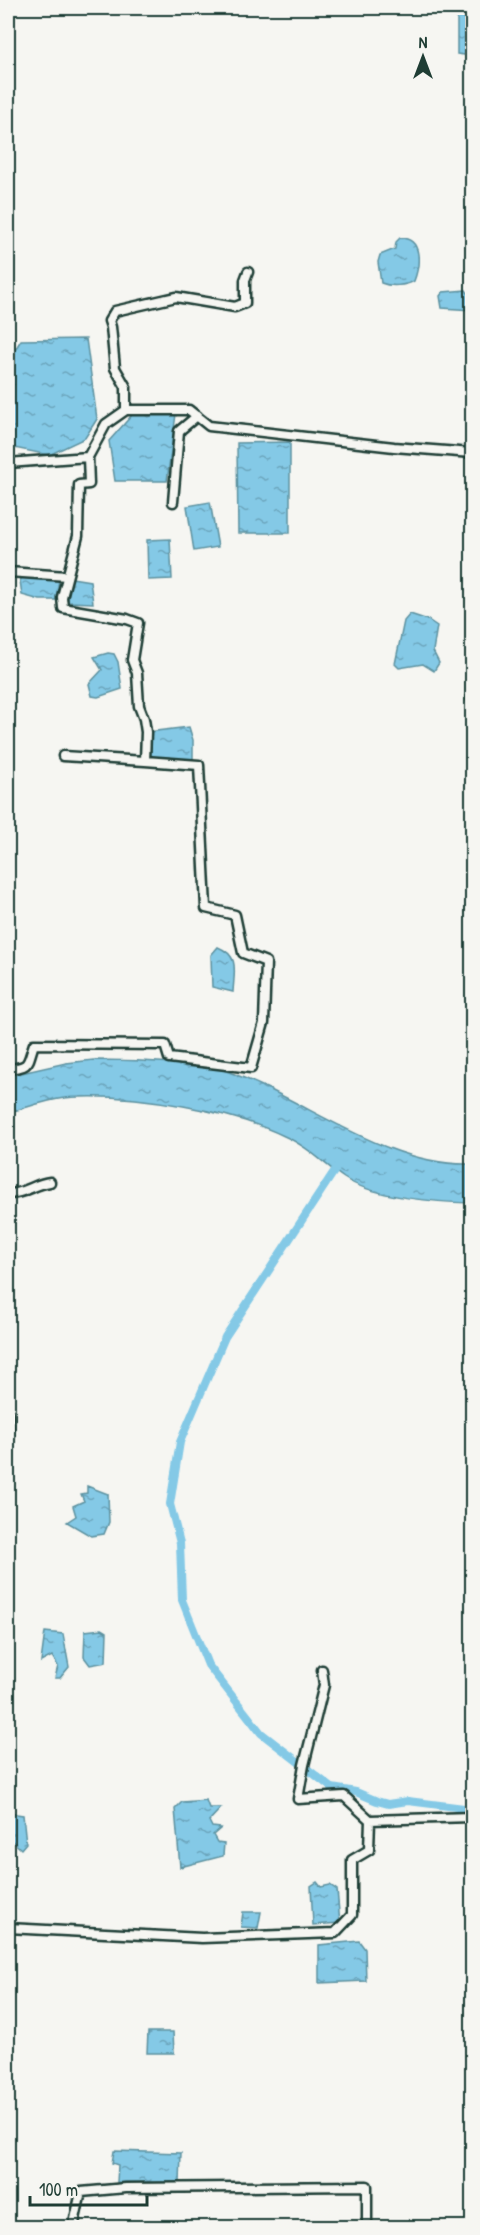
<svg xmlns="http://www.w3.org/2000/svg" width="480" height="2235" font-family="'Patrick Hand',sans-serif">
<defs>
<pattern id="water-ripples" width="26" height="14" patternUnits="userSpaceOnUse" patternTransform="scale(1.5)"><rect width="26" height="14" fill="#84c9e6"/><path d="M2 4q2-2 4 0t4 0M15 11q2-2 4 0t4 0" fill="none" stroke="#6ba4bb"/></pattern>
</defs>
<rect width="100%" height="100%" fill="#f6f6f2"/>
<filter id="ink" filterUnits="userSpaceOnUse"><feTurbulence type="fractalNoise" baseFrequency=".0167" numOctaves="2"/><feDisplacementMap in="SourceGraphic" scale="12" xChannelSelector="R" yChannelSelector="G"/><feConvolveMatrix kernelMatrix="1 2 1 2 8 2 1 2 1" color-interpolation-filters="sRGB"/></filter>
<g filter="url(#ink)">
<!-- water -->
<path fill="url(#water-ripples)" stroke="#5c919f" stroke-width="1.5" d="M457,8h15v48l-15,-2z
M400,238c23,0 20,27 14,43 -9,5 -23,6 -33,2l-3,-21 2,-7 15,-6 1,-7z
M466,290l6,9v11l-30,-2 -2,-12 3,-4z
M86,339l11,80 -12,19 -36,17 -40,-8 -1,-86 13,-21z
M133,414h43l-9,67h-52l-6,-40z
M290,442v91h-52l-1,-90z
M210,502l8,45 -24,4 -7,-45z
M170,539l2,40 -24,1 -1,-40z
M26,575l33,4 -3,21h-16l-18,-5 -2,-15z
M72,578l18,3 3,22 -25,-1 1,-15z
M410,614l18,6 9,6 -4,25 6,12 -5,8 -11,-7 -24,4 -4,-4 9,-43z
M108,653l6,1 4,8 4,27 -24,8 -6,-1 -3,-12 13,-14 -8,-13z
M189,727l4,13v20l-44,-2 -1,-26z
M218,947c22,9 16,24 15,45l-21,-5 -1,-32z
M94,1060c34,0 67,1 101,6 10,1 22,1 31,5 80,28 159,96 246,93v39c-36,-1 -98,-5 -128,-25 -20,-14 -37,-32 -60,-42 -55,-26 -145,-41 -205,-39 -24,0 -48,9 -71,16v-37l58,-13z
M87,1486l21,8 1,28 -5,12 -13,2 -24,-14 9,-6 -3,-10 11,-5 -3,-7 6,-1z
M102,1629l5,3 -1,30 -16,3 -6,-8 1,-26z
M45,1632l18,2 6,33 -9,11h-5l3,-12 -6,-10 -11,6z
M206,1800l3,8h12l-12,13 3,6 9,1 -8,7 4,7 7,1 -1,13 -43,11 -5,-58 7,-7z
M9,1813l14,2 3,28 -5,6 -12,-11 -1,-17z
M317,1882l4,5 9,-2 7,5 3,33 -27,2 -2,-39z
M243,1912h18l-3,16 -17,-1z
M359,1941l6,8 1,32 -47,2v-38z
M148,2032h25l1,21h-27z
M114,2151l67,2 -1,30 -63,-1 1,-17 -6,-2z"/>
<g fill="none" stroke-linecap="round" stroke-linejoin="round">
<!-- canal -->
<path stroke="#84c9e6" stroke-width="8" d="M339,1164l-114,173 -45,105 -10,62 10,39 2,57 26,65 53,68 71,55 24,4 21,9 11,3 20,-3 64,8"/>
<!-- street casing -->
<g stroke="#1f3d34" stroke-width="13">
<path id="street" d="M248,272l-3,8v23l-10,4 -59,-10 -61,14 -6,10 2,6 4,41 11,19v23h63l20,16 185,21 78,6
M8,463l80,-6
M173,502l6,-71 18,-15
M8,572l59,4
M472,680v20
M63,756l82,5
M8,1069c23,-2 19,-5 26,-25l131,1 4,13 82,10 13,-45 2,-61 -23,-9 -8,-38 -29,-7 -7,-143 -54,-4 1,-29 -2,-13 -5,-13 -2,-33 -5,-13 6,-37 -11,-4 -64,-11 -1,-11 16,-61 1,-51 10,-1 -1,-27 18,-33 20,-14
M8,1194c17,0 26,-10 42,-12
M8,1412l1,38
M322,1670l2,15 -20,80 -6,34 46,-3 26,24 102,-3
M8,1928l194,10 133,-5 17,-18v-55l17,-10 1,-30
M73,2228l8,-36 45,-4 241,-2v42"/>
</g>
<!-- street -->
<use href="#street" stroke="#f6f6f2" stroke-width="8"/>
</g>
</g>
<!-- margin -->
<rect width="480" height="2235" fill="none" stroke="#f6f6f2" stroke-width="30"/>
<rect x="15" y="15" width="450" height="2205" fill="none" stroke="#1f3d34" stroke-width="2" filter="url(#ink)"/>
<!-- north arrow -->
<g transform="translate(423 57)" stroke="#f6f6f2" stroke-width="4.5" paint-order="stroke">
<path d="M0-4.5L10 22L0 15L-10 22Z" fill="#1f3d34"/>
<text y="-9" font-size="16" font-weight="bold" text-anchor="middle" fill="#1f3d34">N</text>
</g>
<!-- scale -->
<path d="M30 2196v9h117v-9" fill="none" stroke="#1f3d34" stroke-width="3"/>
<text x="39" y="2196" font-size="18" fill="#1f3d34" stroke="#f6f6f2" stroke-width="4.5" paint-order="stroke">100 m</text>
</svg>
